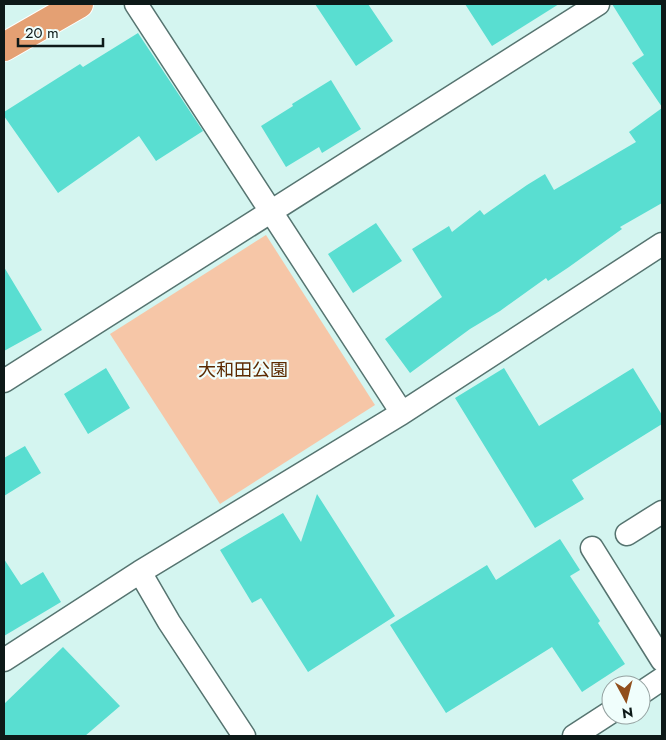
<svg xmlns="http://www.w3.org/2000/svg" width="666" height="740" font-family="Jost,'Noto Sans JP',sans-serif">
<rect width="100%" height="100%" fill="#d4f5f0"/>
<!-- green -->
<path fill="#f6c6a7" d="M266,235l109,170 -155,99 -110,-170z"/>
<!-- building -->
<path fill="#59ded1" d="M315,4h53l25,37 -37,25z
M465,4h94l-67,42z
M612,4h50v103l-30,-44 12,-8z
M138,33l65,98 -47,30 -17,-25 -81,57 -54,-77v-4l76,-48 3,3z
M331,80l30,49 -39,24 -3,-6 -33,20 -25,-41 32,-20 -1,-2z
M662,108v95l-42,24 2,2 -53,38 -21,14 -2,-3 -46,33 -30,18 -60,44 -25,-34 57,-42 -30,-48 37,-23 3,6 28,-22 4,5 43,-30 18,-11 9,16 82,-48 -7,-10z
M376,223l26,38 -49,32 -25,-39z
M4,267l38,63 -38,21z
M106,368l24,40 -42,26 -24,-40z
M504,368l35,58 94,-58 29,47v9l-90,56 12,19 -49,29 -80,-130z
M25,446l16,27 -37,23v-38z
M317,494l78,122 -87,56 -47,-74 -9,5 -32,-53 63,-37 18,29z
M560,539l20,31 -10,6 30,45 -2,2 27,41 -43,28 -30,-45 -106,66 -56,-88 97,-60 9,15z
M4,559l17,26 22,-13 18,30 -57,34z
M63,647l57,59 -35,30h-81v-32z"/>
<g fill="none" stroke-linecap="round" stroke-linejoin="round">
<!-- street casing -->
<g stroke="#567470" stroke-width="25">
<path id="street" d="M136,4l266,409
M4,381l594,-377
M627,534l35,-22
M592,548l70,112
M140,572l29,50 75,114
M4,660l136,-88 262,-159 260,-169
M641,693l21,-14
M574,736l37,-24"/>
</g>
<!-- highway casing -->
<g stroke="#fff" stroke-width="30">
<path id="highway" d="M4,47l75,-43"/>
</g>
<!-- street -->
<use href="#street" stroke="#fff" stroke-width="22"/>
<!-- highway -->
<use href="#highway" stroke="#e4a073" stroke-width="28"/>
</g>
<g text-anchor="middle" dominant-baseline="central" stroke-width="4.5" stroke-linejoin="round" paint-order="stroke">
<!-- park labels -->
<g font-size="18" fill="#5c2a00" stroke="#f0fefc">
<text x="243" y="370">大和田公園</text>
</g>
</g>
<!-- border -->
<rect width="666" height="740" fill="none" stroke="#0d1918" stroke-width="10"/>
<!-- north arrow -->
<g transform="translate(626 700) rotate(173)"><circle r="24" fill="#f0fefc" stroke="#95a2a1"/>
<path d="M0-4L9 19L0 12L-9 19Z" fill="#914f1d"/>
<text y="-8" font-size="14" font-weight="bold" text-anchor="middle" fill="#0d1918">N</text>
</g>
<!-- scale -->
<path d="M18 38v8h85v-8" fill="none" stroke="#0d1918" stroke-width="2.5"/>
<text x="25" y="38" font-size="15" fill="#0d1918" stroke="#f0fefc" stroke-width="4" paint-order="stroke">20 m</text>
</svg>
